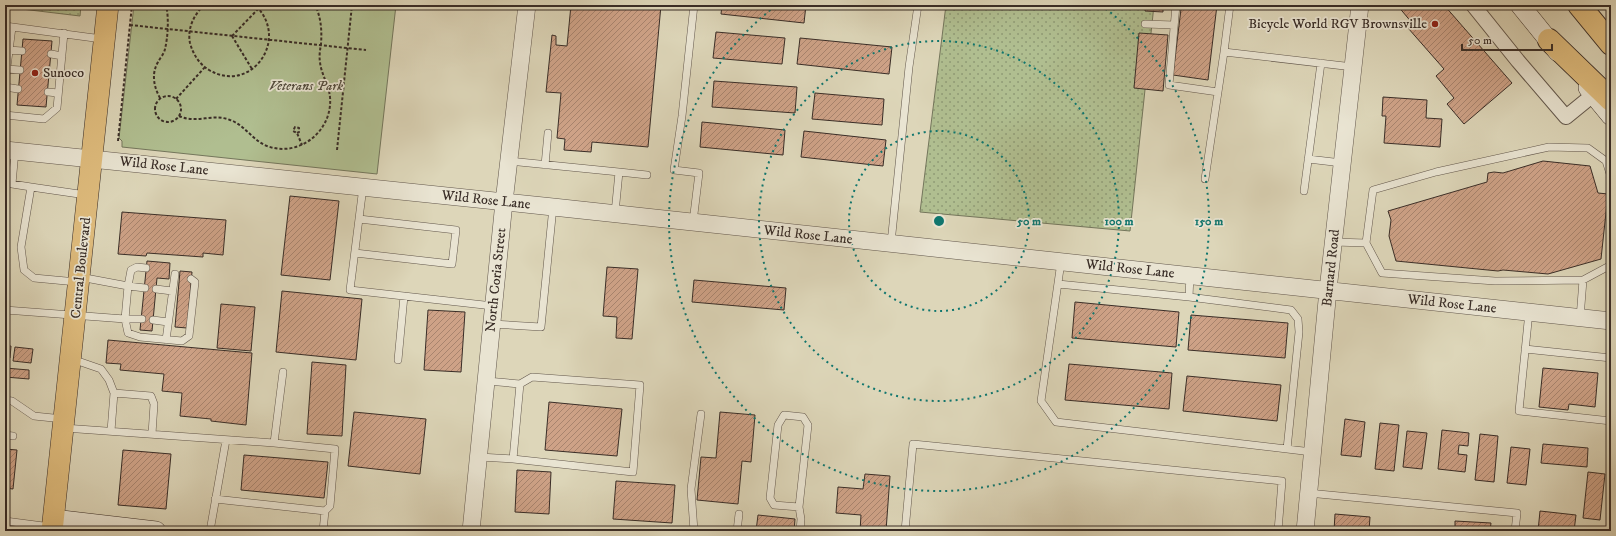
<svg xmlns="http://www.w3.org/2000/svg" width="1616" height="536" font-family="'IM FELL DW Pica',serif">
<defs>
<pattern id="grass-dots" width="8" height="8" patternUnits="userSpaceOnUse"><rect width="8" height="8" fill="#b0be90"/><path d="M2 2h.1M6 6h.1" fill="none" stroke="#909b76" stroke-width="1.8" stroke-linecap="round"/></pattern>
<pattern id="building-hatch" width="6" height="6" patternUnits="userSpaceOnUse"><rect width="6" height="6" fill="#cea287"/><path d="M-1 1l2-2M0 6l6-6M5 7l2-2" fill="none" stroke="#a8846e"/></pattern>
</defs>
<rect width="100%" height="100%" fill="#ddd6b9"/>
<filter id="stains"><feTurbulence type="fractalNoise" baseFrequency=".005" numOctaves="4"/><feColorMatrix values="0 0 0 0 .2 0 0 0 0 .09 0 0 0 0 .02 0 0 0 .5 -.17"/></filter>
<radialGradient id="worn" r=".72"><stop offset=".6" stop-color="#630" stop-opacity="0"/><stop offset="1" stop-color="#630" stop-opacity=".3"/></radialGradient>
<!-- grass -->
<path fill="url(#grass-dots)" stroke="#74765c" d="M5,5h76l-1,11 -75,-9z
M946,5h208l-24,226 -210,-19z"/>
<!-- park -->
<path fill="#b0be90" stroke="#74765c" d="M134,5h262l-19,169 -255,-27v-6l-3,-3z"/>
<!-- building -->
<path fill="url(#building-hatch)" stroke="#392d27" d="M571,5h90l-13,142 -56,-5 -1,10 -27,-2 1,-11 -8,-1 4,-45 -15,-1 6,-57 4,1v9l11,1z
M722,5h84l-2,18 -83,-9z
M1146,5h17v7l-18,-1z
M1186,5h31l-9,75 -35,-5 8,-66h4z
M1397,5h47l68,78 -48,41 -17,-20 7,-6 -18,-22 8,-7 -36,-41 5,-4z
M716,32l69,6 -3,26 -69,-6z
M1139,33l29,2 -5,56 -29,-3z
M800,38l92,9 -3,27 -92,-10z
M23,39l29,2 -6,66 -29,-2z
M714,81l83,6 -2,26 -83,-6z
M815,93l69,6 -2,26 -70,-6z
M1383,97l44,3 -1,18 16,1 -2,28 -56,-4 2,-27h-4z
M702,122l83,8 -2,25 -83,-8z
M804,131l82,9 -3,26 -82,-9z
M1543,161l47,5 8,27 10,1 -7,65 -53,15 -45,-4 -5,1 -102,-10 -7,-25 2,-16 -3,-9 99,-29 1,-9 6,-1 9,1z
M290,196l49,5 -9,79 -49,-5z
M122,212l104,8 -3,35 -20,-2v4l-56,-4 -1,3 -28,-2z
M147,261l23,2 -1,16 -12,-1 -5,53 -12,-1z
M607,267l31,2 -6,70 -16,-1 1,-21 -14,-1z
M180,271l12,1 -5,56 -12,-1z
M694,280l92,8 -2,22 -92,-8z
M282,291l80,8 -6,61 -80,-8z
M1075,302l104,10 -3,35 -104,-9z
M221,304l34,3 -4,44 -34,-3z
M428,310l37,2 -4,60 -37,-2z
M1191,315l97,8 -3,35 -97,-8z
M108,340l144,13 -6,72 -35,-4v-2l-31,-3 2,-23 -20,-2 2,-17 -44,-4 1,-6 -15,-1z
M5,346h6l-1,12h-5z
M15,347l18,2 -2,14 -18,-2z
M312,362l34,3 -4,71 -35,-2z
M1069,364l103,9 -3,36 -104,-9z
M5,368l24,2v9l-24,-2z
M1543,368l55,5 -3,34 -26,-3 -1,6 -29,-3z
M1187,376l94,9 -4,36 -94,-10z
M549,402l73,7 -5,47 -72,-6z
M354,412l72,7 -6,55 -72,-8z
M720,412l35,3 -4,47 -9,-1 -4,43 -41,-4 4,-43 15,1z
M1345,419l20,3 -4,35 -20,-2z
M1380,423l19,2 -5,46 -19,-2z
M1442,430l27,3 -1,13 -9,-1 -1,9 9,1 -2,17 -27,-3z
M1407,431l20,2 -5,36 -19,-2z
M1480,434l18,2 -4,46 -19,-2z
M1543,444l45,4 -1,19 -46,-4z
M1511,447l19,2 -4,36 -19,-2z
M5,449l12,1 -4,39 -8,-1z
M123,450l48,4 -5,55 -48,-4z
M244,455l84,7 -4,36 -83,-8z
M517,470l34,2 -2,42 -34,-2z
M1588,472l17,2 -5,46 -17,-2z
M865,474l25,2 -4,55h-26l1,-16 -25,-2 2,-26 25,2z
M616,481l59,4 -3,38 -59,-4z
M1540,511l36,4 -2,16h-36z
M1335,514l35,3 -1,14h-35z
M758,515l37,4 -1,12h-38z
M1455,521l36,2 -1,8h-35z"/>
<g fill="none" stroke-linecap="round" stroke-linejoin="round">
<!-- service casing -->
<g stroke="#62574c" stroke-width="8">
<path id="service" d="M1176,5l-7,80 49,7
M1230,5l-6,47 129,15
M1145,24l29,1
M5,26l97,13
M9,50l13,1
M51,54l11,2
M7,69l13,1
M49,74l11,1
M5,83l7,-56
M5,87l13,2
M48,92l10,1
M5,115l39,4 13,-11 7,-75
M15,151l-3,33 19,3
M1308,159l34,4
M509,161l110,11 -4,41
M545,165l3,-32
M619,172l28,3
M1611,177l-5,-16 -18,-13 -39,-1 -113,25 -63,18 -7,53 16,30 113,8 88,-1 28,-15
M1205,179l19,-127
M363,187l-13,103 143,16
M1304,191l17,-128
M693,222l6,-49 -25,-3 8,-54 12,-111
M1334,242l32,1
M891,243l18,-176 9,-62
M355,253l97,11 4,-34 -97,-11
M1061,262l-20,139 15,21 256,30
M77,282l-43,-4 -10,-8 -3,-23 10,-60 55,8
M1058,284l131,13 102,13 7,9 1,13 -12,117
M145,288l-17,-2 3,-16 6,-3 9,1
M156,289l16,2
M1189,297l1,-22
M5,310l120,9 3,-33 -48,-9
M1529,312l-10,99 92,10
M1580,318l3,-38
M142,319h-17l3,14 12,4 42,4 7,-5 6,-54 -4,-3
M153,320l15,2
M492,324l49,3 12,-120
M166,340l9,-66
M1525,349l86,9
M72,359l29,10 8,11 5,13 -3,38
M398,360l6,-64
M114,393l37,3 3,8 -2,30
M5,400l7,1 22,15 29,3
M64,428l210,15 9,-71
M5,435l8,1
M274,443l61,6 -5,57 -5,5
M479,457l34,2 120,13 7,-87 -108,-8 -12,7 -33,-3
M513,459l7,-75
M1308,493l209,20 -2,18
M215,499l110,12 -2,20
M799,507l-25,-2 -4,-7 8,-73 6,-10 19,2 5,8 -9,82 2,12 -1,12
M5,521l46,6
M210,531l16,-91
M694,531l-3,-42 10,-75
M737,531l2,-17
M905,531l8,-87 369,37 -4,50"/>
</g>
<!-- minor casing -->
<g stroke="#62574c" stroke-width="16">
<path id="minor" d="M1473,5l45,56 48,56 27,-22"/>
</g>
<!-- tertiary casing -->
<g stroke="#62574c" stroke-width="18">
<path id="tertiary" d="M5,150l548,57 1058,114
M471,531l33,-329 23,-197
M1305,531l23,-241 32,-285"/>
</g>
<!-- secondary casing -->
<g stroke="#392d27" stroke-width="20">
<path id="secondary" d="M1520,5l38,47
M1588,88l23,28
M53,519l103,12"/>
</g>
<!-- primary casing -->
<g stroke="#392d27" stroke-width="22">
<path id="primary" d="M52,531l56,-526"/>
</g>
<!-- motorway casing -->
<g stroke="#392d27" stroke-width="24">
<path id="motorway" d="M1579,5l32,39
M1549,40l62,60"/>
</g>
<!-- path -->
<path stroke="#392d27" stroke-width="2" stroke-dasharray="3 2" stroke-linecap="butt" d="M204,5c-10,10 -17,23 -14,38 3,11 9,21 19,27 42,25 82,-31 46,-65
M130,25l236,25
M232,36l30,-31
M232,36l20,33
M155 109a13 13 0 1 1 26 0a13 13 0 1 1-26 0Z
M160,98c-6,-11 -9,-24 -2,-36 2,-4 6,-8 7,-13 3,-12 4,-32 1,-44
M176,99l29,-32
M179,116c17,8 34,-3 51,4 15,5 22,20 37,26 32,12 66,-15 63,-49 -1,-12 -9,-23 -10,-35 -1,-6 0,-12 1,-18 1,-14 0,-27 -6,-39
M297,133l2,-1v-4l-4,-1 -2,4 4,2 5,12
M118,141l14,-136
M337,150l15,-145"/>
<!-- service -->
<use href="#service" stroke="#e9e4d2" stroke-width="7"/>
<!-- minor -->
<use href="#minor" stroke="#e9e4d2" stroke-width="14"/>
<!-- tertiary -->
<use href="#tertiary" stroke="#e9e4d2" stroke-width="17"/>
<!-- secondary -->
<use href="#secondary" stroke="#e9e4d2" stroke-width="19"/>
<!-- primary -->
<use href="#primary" stroke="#debb7c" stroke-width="21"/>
<!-- motorway -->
<use href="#motorway" stroke="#debb7c" stroke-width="22"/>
</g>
<!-- distance rings -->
<g fill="none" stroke="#0f766e" stroke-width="2" stroke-dasharray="2 4">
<circle cx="939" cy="221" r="90"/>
<circle cx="939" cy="221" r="180"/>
<path d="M1101 5A270 270 0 1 1 777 5"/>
</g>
<!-- markers -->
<g fill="#8f2418" stroke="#e9e4d2" stroke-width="1.5">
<circle cx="1435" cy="24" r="4"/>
<circle cx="35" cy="73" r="4"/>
</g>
<g text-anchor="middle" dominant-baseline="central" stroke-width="3.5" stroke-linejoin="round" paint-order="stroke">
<!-- poi labels -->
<g font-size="14" fill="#392d27" stroke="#e9e4d2" text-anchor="end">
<text x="1427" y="24">Bicycle World RGV Brownsville</text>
<text x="43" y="73" text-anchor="start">Sunoco</text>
</g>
<!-- park labels -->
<g font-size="14" font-style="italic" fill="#514a3c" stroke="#e9e4d2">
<text x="306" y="86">Veterans Park</text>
</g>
<!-- street labels -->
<g font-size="14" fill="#392d27" stroke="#e9e4d2">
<text transform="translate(164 166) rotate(6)">Wild Rose Lane</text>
<text transform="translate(486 200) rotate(6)">Wild Rose Lane</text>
<text transform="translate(808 235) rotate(6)">Wild Rose Lane</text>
<text transform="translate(81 268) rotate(-84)">Central Boulevard</text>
<text transform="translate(1331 268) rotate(-84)">Barnard Road</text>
<text transform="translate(1130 269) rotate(6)">Wild Rose Lane</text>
<text transform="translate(496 280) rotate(-84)">North Coria Street</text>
<text transform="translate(1452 304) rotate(6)">Wild Rose Lane</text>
</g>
</g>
<circle cx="939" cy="221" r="6" fill="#0f766e" stroke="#e9e4d2" stroke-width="2"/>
<g font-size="12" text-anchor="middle" font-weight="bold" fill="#0f766e" stroke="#e9e4d2" stroke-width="3.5" stroke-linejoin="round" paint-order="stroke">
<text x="1029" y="225">50 m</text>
<text x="1119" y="225">100 m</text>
<text x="1209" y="225">150 m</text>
</g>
<!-- margin -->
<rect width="1616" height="536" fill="none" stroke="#ddd6b9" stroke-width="20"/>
<rect x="6" y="6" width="1604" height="524" fill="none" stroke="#392d27" stroke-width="2"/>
<rect x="10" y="10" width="1596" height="516" fill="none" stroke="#392d27"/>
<!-- scale -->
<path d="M1462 44v6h90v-6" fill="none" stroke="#392d27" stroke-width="2"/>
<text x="1468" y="44" font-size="12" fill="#392d27" stroke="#e9e4d2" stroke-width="3" paint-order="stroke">50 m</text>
<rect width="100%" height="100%" filter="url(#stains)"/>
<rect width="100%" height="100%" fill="url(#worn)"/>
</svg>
